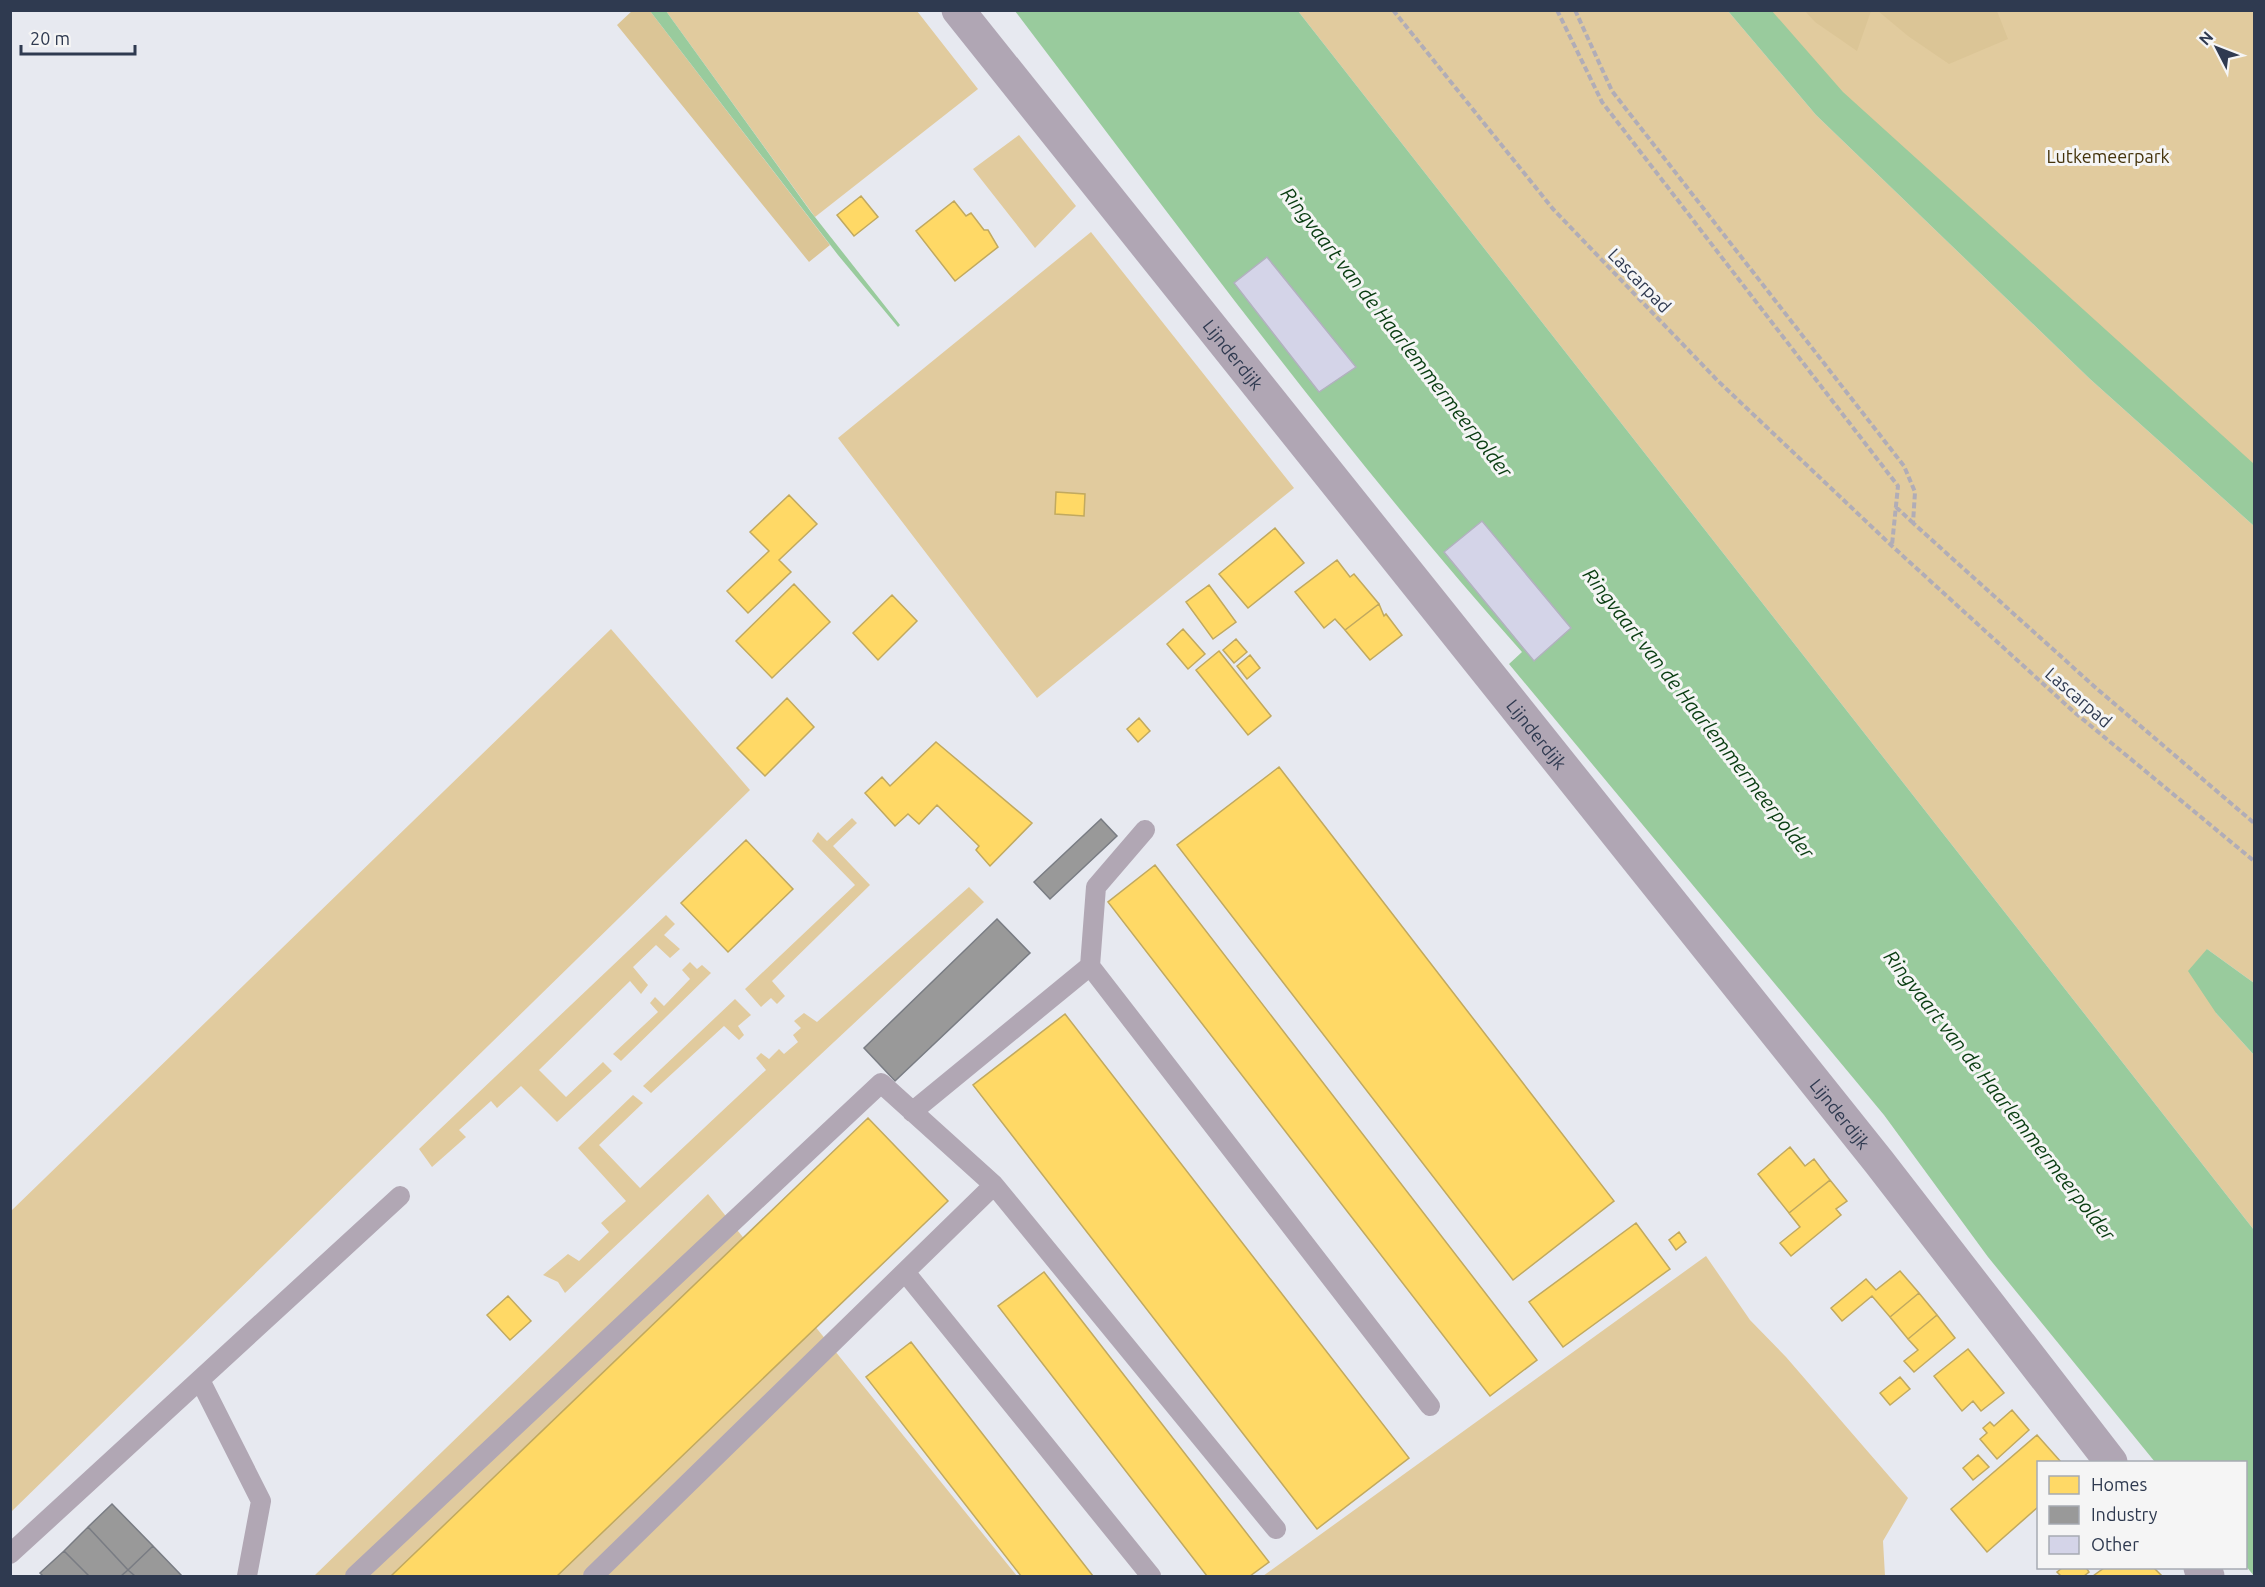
<svg xmlns="http://www.w3.org/2000/svg" width="2265" height="1587" font-family="Ubuntu,sans-serif">
<rect width="100%" height="100%" fill="#e7e9f0"/>
<!-- green -->
<path fill="#e1cb9e" d="M666,11h251l61,78 -163,128z
M1298,11h430l88,104 274,264 164,147v457l-47,-34 9,64 38,42v175z
M1752,11h502v470z
M1019,135l57,71 -41,42 -62,-79z
M1091,232l203,256 -257,210 -199,-260z
M611,629l139,161 -739,722v-301z
M852,818l5,5 -24,23 37,39 -98,96 13,15 -8,8 -6,-6 -10,9 -16,-18 110,-104 -43,-44 6,-9 9,9z
M969,887l15,15 -419,391 -7,-11 -15,-7 25,-21 11,7 30,-29 -8,-9 25,-22 -48,-53 55,-53 10,8 -44,42 41,43 126,-118 -10,-12 5,-5 8,6 10,-10 5,5 14,-12 -5,-7 8,-7 -7,-7 10,-8 13,9z
M666,915l9,9 -11,11 16,14 -10,9 -14,-13 -23,22 15,18 -7,9 -11,-13 -91,89 27,27 37,-35 9,9 -55,51 -36,-36 -24,22 -6,-7 -32,29 7,7 -34,30 -13,-18z
M690,962l7,7 5,-4 9,8 -90,88 -8,-7 45,-42 -8,-9 5,-6 9,9 26,-27 -8,-9z
M735,999l16,16 -13,11 6,9 -5,5 -15,-14 -73,67 -8,-7z
M708,1194l309,382h-703z
M1706,1256l44,64 36,37 122,141 -25,43 2,35h-622z"/>
<!-- forest -->
<path fill="#dbc596" d="M633,10l17,1 180,234 -21,17 -192,-237z
M1805,11h66l-14,40 -42,-29z
M1878,11h119l11,28 -59,25 -41,-28z"/>
<!-- water -->
<path fill="#99cb9d" d="M650,11h16l145,201 89,113 -2,2 -60,-72z
M1015,11h283l956,1219v346l-8,-10v-104h-91l-167,-205 -104,-142 -375,-451 13,-12c-181,-203 -343,-425 -507,-641z
M1728,11h44l71,81 411,372v62l-164,-147 -274,-264z
M2207,949l47,34v72l-38,-42 -28,-42z"/>
<!-- homes -->
<path fill="#ffd966" stroke="#c1a95f" stroke-width="1.5" d="M861,196l17,21 -24,19 -17,-21z
M954,201l12,15 5,-3 13,17h4l10,17 -43,34 -39,-50z
M1056,492l29,2 -1,22 -29,-2z
M789,495l28,29 -38,36 12,12 -43,41 -21,-22 42,-40 -19,-19z
M1275,528l29,35 -56,45 -29,-34z
M1337,560l13,17 4,-3 25,30 -34,26 -10,-11 -11,9 -29,-36z
M794,584l36,38 -58,56 -36,-37z
M1209,585l27,37 -23,17 -27,-37z
M892,595l25,26 -39,39 -25,-27z
M1379,604l5,12 2,-2 16,21 -32,25 -25,-30z
M1183,629l22,25 -17,15 -21,-25z
M1236,639l11,13 -13,11 -11,-13z
M1219,651l52,65 -23,19 -52,-65z
M1250,655l10,13 -13,11 -10,-13z
M787,698l27,29 -49,49 -28,-28z
M1139,718l11,13 -12,11 -11,-13z
M936,742l96,81 -42,43 -14,-16 3,-4 -42,-41 -18,19 -11,-10 -13,12 -30,-33 17,-16 8,9z
M1279,767l335,434 -101,79 -336,-435z
M746,840l47,49 -65,63 -47,-49z
M1155,865l382,495 -47,36 -382,-494z
M1065,1014l344,444 -92,71 -344,-444z
M868,1118l80,83 -391,375h-166z
M1790,1147l15,19 9,-7 16,21 -41,33 -31,-39z
M1830,1180l17,21 -11,8 5,6 -50,41 -11,-13 20,-16 -11,-14z
M1636,1223l34,46 -107,78 -34,-45z
M1679,1232l7,10 -10,8 -7,-10z
M1900,1271l19,22 -29,24 -18,-21 -30,25 -11,-13 35,-29 10,11z
M1044,1272l225,290 -19,14h-43l-209,-270z
M1919,1293l18,22 -29,24 -18,-22z
M508,1296l23,25 -21,19 -23,-25z
M1937,1315l18,23 -41,34 -10,-11 14,-11 -10,-11z
M911,1342l182,234h-72l-155,-199z
M1968,1349l36,44 -23,18 -8,-10 -11,10 -28,-35z
M1900,1377l10,12 -20,16 -10,-12z
M2012,1410l17,20 -32,29 -17,-20 7,-6 -4,-5 7,-6 4,4z
M2037,1435l24,27h-23v45l-51,45 -36,-43z
M1978,1455l11,12 -16,13 -10,-12z
M2062,1568h27l-2,1 2,3 -5,4h-23l-4,-4z
M2104,1568h50l8,8h-69z"/>
<!-- industry -->
<path fill="#999" stroke="#797c83" stroke-width="1.5" d="M1101,819l16,17 -67,63 -16,-17z
M997,919l33,34 -135,128 -31,-33z
M112,1504l41,42 -25,24 -40,-43z
M88,1527l40,43 -7,6h-32l-25,-25z
M153,1546l29,30h-47l-7,-6z
M64,1551l25,25h-46l-3,-3z
M128,1570l7,6h-14z"/>
<!-- building -->
<path fill="#d4d4e8" stroke="#b1b1be" stroke-width="1.5" d="M1267,257l89,110 -37,25 -85,-109z
M1482,521l89,107 -37,33 -90,-109z"/>
<g fill="none" stroke-linecap="round" stroke-linejoin="round">
<!-- path -->
<path stroke="#b1adb7" stroke-width="4" stroke-dasharray="6 3" stroke-linecap="butt" d="M1393,10l160,199 165,172 174,165 182,166 180,149
M1557,10l45,92 296,384 -6,59
M1575,10l37,81 292,375 11,26 -2,31 183,165 158,135
M1896,507l16,15"/>
<!-- lane -->
<path stroke="#b1a7b4" stroke-width="20" d="M1090,966l340,440
M912,1112l178,-146 6,-79 49,-57
M994,1185l282,344
M905,1272l246,304
M200,1380l61,121 -14,75
M10,1554l390,-358
M355,1576l526,-493 113,102 -401,391"/>
<!-- secondary -->
<g stroke="#b0a6b4" stroke-width="33">
<path id="s1" d="M958,10l921,1152 232,300"/>
<path d="M2200,1568l8,8"/>
</g>
</g>
<g text-anchor="middle" dominant-baseline="central" stroke-width="6" stroke-linejoin="round" paint-order="stroke">
<!-- park labels -->
<g font-size="18" fill="#44330b" stroke="#f5f5f5">
<text x="2108" y="156">Lutkemeerpark</text>
</g>
<!-- street labels -->
<g font-size="18" fill="#2f3a50" stroke="#f5f5f5">
<text transform="translate(1640 280) rotate(46)">Lascarpad</text>
<text stroke="none"><textPath href="#s1" startOffset="441">Lijnderdijk</textPath></text>
<text transform="translate(2079 697) rotate(41)">Lascarpad</text>
<text stroke="none"><textPath href="#s1" startOffset="927">Lijnderdijk</textPath></text>
<text stroke="none"><textPath href="#s1" startOffset="1413">Lijnderdijk</textPath></text>
</g>
<!-- water labels -->
<g font-size="20" font-style="italic" fill="#083c10" stroke="#f5f5f5">
<text transform="translate(1397 332) rotate(52)">Ringvaart van de Haarlemmermeerpolder</text>
<text transform="translate(1699 713) rotate(52)">Ringvaart van de Haarlemmermeerpolder</text>
<text transform="translate(2000 1095) rotate(52)">Ringvaart van de Haarlemmermeerpolder</text>
</g>
</g>
<!-- border -->
<rect width="2265" height="1587" fill="none" stroke="#2f3a50" stroke-width="24"/>
<!-- legend -->
<rect x="2037" y="1461" width="210" height="108" fill="#f5f5f5" stroke="#a6aab3" stroke-width="1.5"/>
<rect x="2049" y="1476" width="30" height="18" fill="#ffd966" stroke="#a6aab3" stroke-width="1.5"/>
<text x="2091" y="1491" font-size="18" fill="#2f3a50">Homes</text>
<rect x="2049" y="1506" width="30" height="18" fill="#999999" stroke="#a6aab3" stroke-width="1.5"/>
<text x="2091" y="1521" font-size="18" fill="#2f3a50">Industry</text>
<rect x="2049" y="1536" width="30" height="18" fill="#d4d4e8" stroke="#a6aab3" stroke-width="1.5"/>
<text x="2091" y="1551" font-size="18" fill="#2f3a50">Other</text>
<!-- north arrow -->
<g transform="translate(2217 48) rotate(312)" stroke="#f5f5f5" stroke-width="4.5" paint-order="stroke">
<path d="M0-4.5L10 22L0 15L-10 22Z" fill="#2f3a50"/>
<text y="-9" font-size="16" font-weight="bold" text-anchor="middle" fill="#2f3a50">N</text>
</g>
<!-- scale -->
<path d="M21 45v9h114v-9" fill="none" stroke="#2f3a50" stroke-width="3"/>
<text x="30" y="45" font-size="18" fill="#2f3a50" stroke="#f5f5f5" stroke-width="4.5" paint-order="stroke">20 m</text>
</svg>
